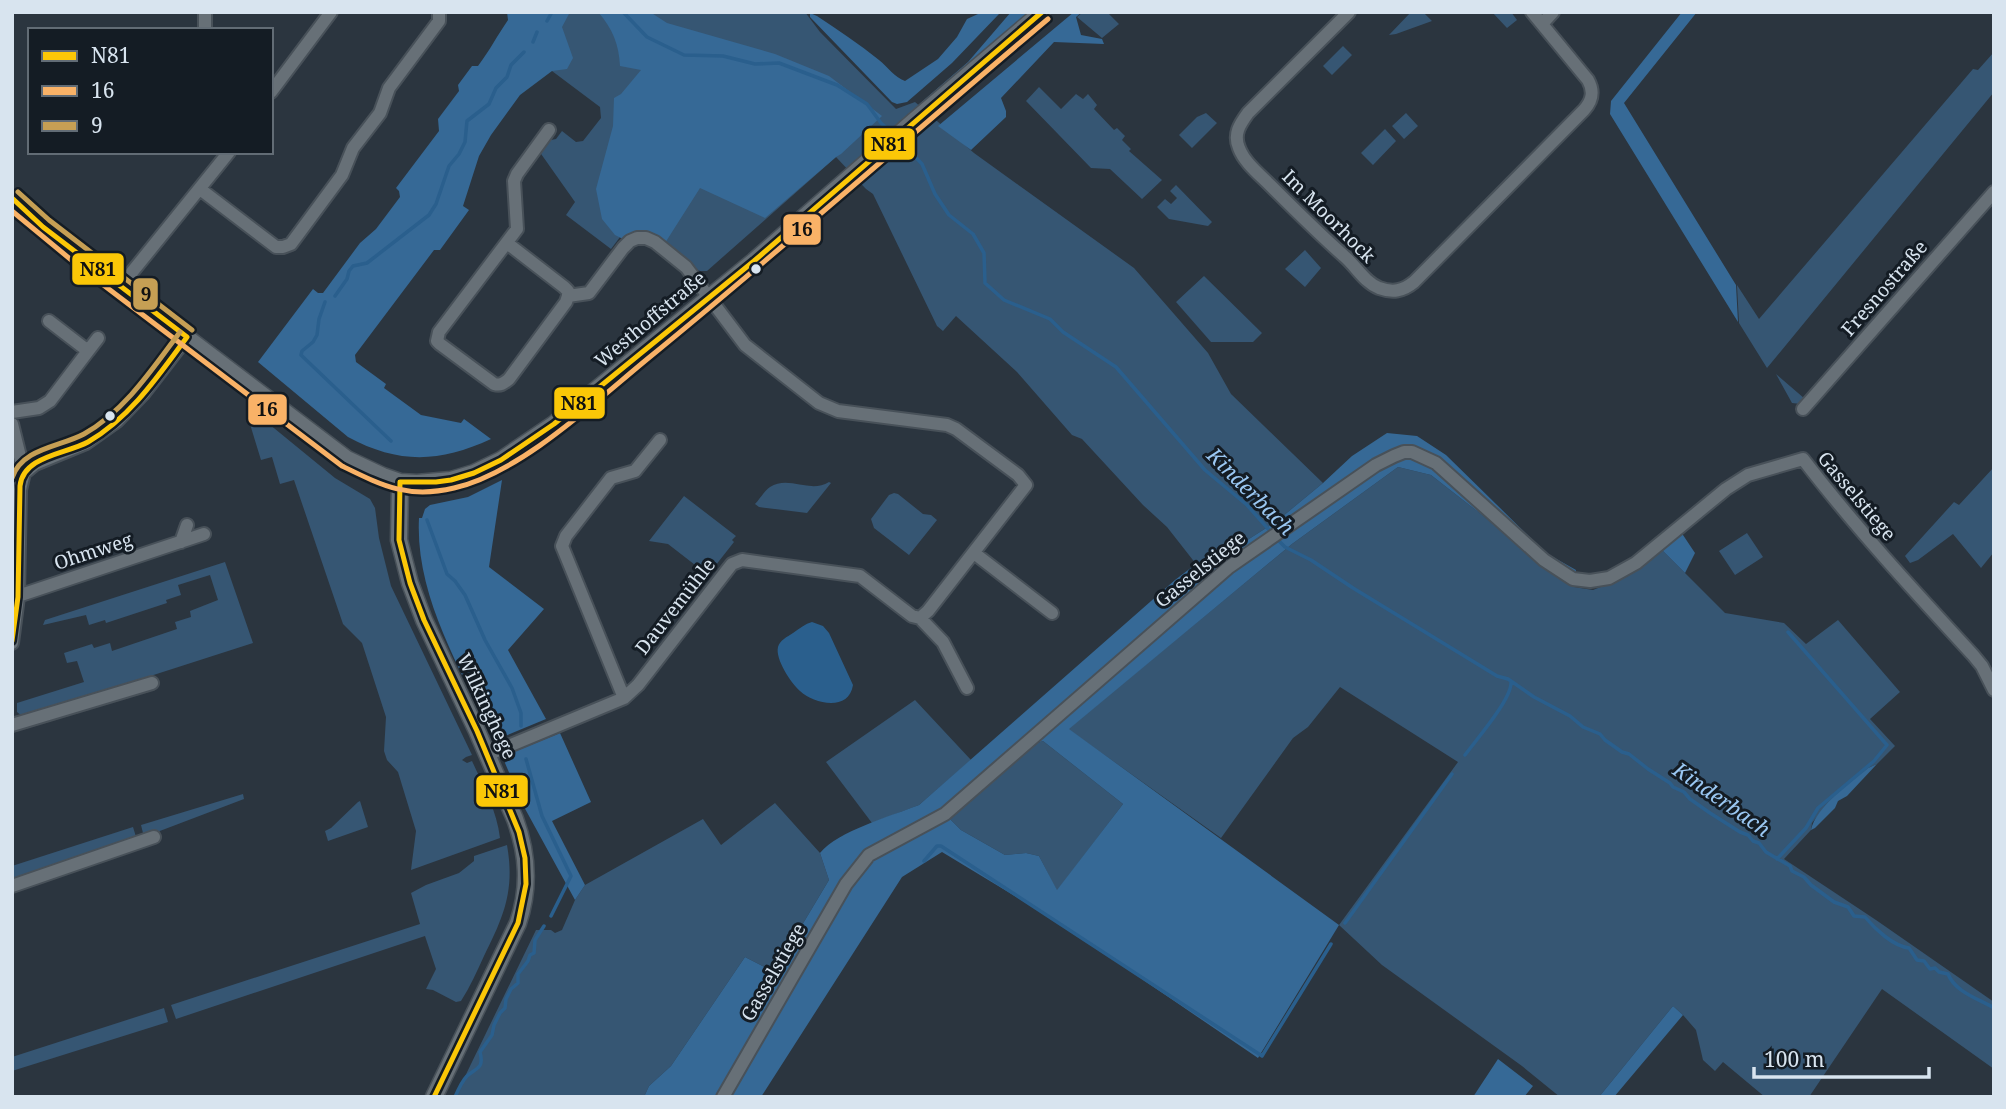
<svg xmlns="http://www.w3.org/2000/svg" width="2006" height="1109" font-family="'Noto Serif',serif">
<rect width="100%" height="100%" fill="#2b353f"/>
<!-- green -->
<path fill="#365673" d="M507,12h298l15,20 76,77 19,-7 59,51 160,115 74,85 23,41 92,89 -46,38 -64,41 -17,2 -29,-37 -24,-22 -61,-66 -10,-4 -55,-63 -61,-56 -13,15 -6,-5 -64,-132 -7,-5 -30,-32 -129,114h-7l-4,-2 -31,-26 -36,-8 -6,4 -3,-2 -9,12 -45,-34 9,-13 -36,-51 7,-10 10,-2 6,-8 14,11 7,-1 18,-23 -1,-11 -48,-36z
M1083,12h24l12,12 -17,14 -25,-21z
M1411,12h12l9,9 -36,13 -7,1z
M1492,12h19l6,8 -10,8z
M1343,46l9,9 -20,20 -9,-9z
M1994,52v40l-227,276 -28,-45 -2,-38 22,34 214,-250 5,1z
M1039,87l22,22 15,-15 7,5 5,-5 9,11 -3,4 20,21 3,-2 8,8 -3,4 9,9 -2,2 33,29 -20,19 -32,-30 -19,-1 -65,-67z
M1206,113l11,10 -25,25 -13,-13 18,-18z
M1406,113l12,13 -14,13 -12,-13z
M1385,129l11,12 -23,24 -12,-12z
M1176,185l36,37 -4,4 -39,-7 -12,-12 8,-8 6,5 6,-6 -7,-7z
M1305,250l16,18 -16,19 -20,-18z
M1204,276l58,57 -9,9h-42l-35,-40z
M1776,374l29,25 -4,5 -9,-1z
M246,411l23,13 66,54 35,21 5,9 4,30 12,48 81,169 -6,2 -4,3 5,3 5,-2c11,24 25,50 28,77l-89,32 5,-39 -18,-59 -11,-12 -3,-9 2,-34 -24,-74 -19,-19 -49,-144 -14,4 -8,-27 -11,3z
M1398,467l33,8 143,112 19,3 35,-14 34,-26 63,63 59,10 22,21 32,-24 62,72 -30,27 25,27 -18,18 -9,4 -44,40 -12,15 -1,7 -27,29 92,61 118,82v67l-112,-80 -73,108h-44l-42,-35 -8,9 -12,-11 -7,-30 -13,-15 -10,-9 -74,91h-39l-38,-31 -140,-101 -43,-40 119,-163 -118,-75 -32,40 -15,11 -72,100 -153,-109 224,-185z
M1994,467v85l-13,16 -28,-34 -35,26 -8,3 -5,-7 49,-54 5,3z
M829,482l2,1 -24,30 -48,-6 -4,-3c5,-5 9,-13 15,-17 19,-12 40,7 59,-5z
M894,493l4,1 25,20 8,1 6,5 -28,35 -35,-27 -3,-9 18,-24z
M684,496l52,40 -4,4 2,2 -26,33 -40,-31 -19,-3z
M1747,533l16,24 -28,18 -16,-24z
M225,562l28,81 -227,73h-4l-5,-4v-9l67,-21 -7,-21 -10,2 -3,-10 28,-9 2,4 16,-5 2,8 65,-22 -2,-7 16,-5 -1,-6 28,-11 -8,-25 -32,10 3,10 -15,5 1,3 -61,20 -1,-3 -16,5 -3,-10 -43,10 2,-5z
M915,700l56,60 -52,45 -47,18 -46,-61z
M1043,741l80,63 -66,87 -18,-35 -13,-3 -21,2 -44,-25 -15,-15 73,-66z
M243,794l1,5 -100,38 -3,-12z
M360,801l8,26 -40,14 -3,-10 6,-3 27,-26z
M775,803l45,50 9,27 -55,92 -29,-15 -74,109 -22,20 -5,11h-189l81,-167h15l4,3 7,-3 13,-30 10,-15 118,-66 18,26z
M133,827l4,13 -125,39v-13z
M507,845c8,45 -3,71 -23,111 -7,15 -14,31 -23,45l-5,1 -23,-12 -7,-1 10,-20 -11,-33 -249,83 -5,-14 249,-81 -9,-31 15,-8 33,-12 15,-12v-5z
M164,1008l4,14 -156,49v-14z"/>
<!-- forest -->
<path fill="#366996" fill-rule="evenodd" d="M507,12h63l-8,15 11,31 -6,11 -15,2 -32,24 -29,40 -12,21 -16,50 6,4 -29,40h-6l-79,105 1,7 30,22 -2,4 37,27 40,8 3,-4 27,20c-52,24 -93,25 -143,-2l-90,-75 55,-73 5,4h5l37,-50 16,-14 24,-32 -1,-6 -3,-3 43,-57 -1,-12 21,-28 -1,-6 14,-19h6c12,-16 19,-30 30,-46z
M598,12h52l17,11 108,31 54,22 53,40 -41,38 -5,3 -71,61 -65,-30 -35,55 -36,-8 -6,4 -8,-4 -13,-16 -6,-30 17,-63 1,-28 7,-4 20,-24 -21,-4c-1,-21 -7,-37 -22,-54z
M1011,12h21l-128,109 -2,-2 66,-57z
M1074,12h8l-6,5 5,18 21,4 2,5 -50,-2 -53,56 5,13v6l-35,33 -33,-24z
M1682,12h15l-73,91 112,182 2,37 -128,-208 1,-13z
M810,13l7,3c21,14 42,28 62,44 9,7 15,17 26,21l33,-22 19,-22 10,-18 11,-5h21l-47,49 -45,39 -10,2 -5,-2 -82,-85z
M1387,433l30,3 29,19 100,98 30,17 -2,17 -143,-112 -33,-8 -106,77 -223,185 270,196 -81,133 -197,-134 -119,-72 -40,25 -141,220h-117l5,-11 22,-20 74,-109 29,15 55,-92 -9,-27c18,-22 71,-37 99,-48l256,-225 21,-16 17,-2 64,-41 46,-38 29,-27zM1043,741l80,63 -66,86 -18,-34 -13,-3 -21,2 -44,-25 -15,-15 73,-66z
M502,480l-13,87 55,42 -36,41 38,69 -48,20 -8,-6c-31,-68 -75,-138 -71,-215h3l3,-9 5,-4 38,-8z
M1681,532l14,21 -10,20 -23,-23z
M560,733l31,69 -39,19 33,64 -10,15 -52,-95 -18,-42 3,-8 3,-2z
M1877,764l-30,32 -9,5 -3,7 -20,20 -4,2c5,-23 39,-47 57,-62z
M1673,1006l10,9 -69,82h-15z
M1498,1059l35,27 -9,11h-51z"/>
<!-- water -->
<path fill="#2a5f8d" d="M812,622l11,4 6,7 24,52c-4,27 -39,19 -53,6 -9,-8 -25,-32 -22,-44 2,-7 9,-10 15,-14 7,-5 12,-9 19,-11z"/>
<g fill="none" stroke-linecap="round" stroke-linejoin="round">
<!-- stream -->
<path stroke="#2a5f8d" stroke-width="3.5" d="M623,12l24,25 37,18 39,1 32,8 24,-1 58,22 30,19 14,19 12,11
M547,21l5,-9
M533,42l4,-10
M899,139l23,25 13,30 14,21 24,19 11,19 1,30 19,17 46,19 13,13 53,35 89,103 42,35 24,27
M335,296l12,-17 2,-8 4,-5 14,-3 62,-48 7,-11 13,-38 10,-12 6,-12 2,-21 22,-17 7,-16 11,-11 4,-12 13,-13
M325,302l-6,17 -2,16 -4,7 -11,9 -1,4 90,86
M427,520l20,54 8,7 10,14 20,45 27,48 9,25v13
M1276,538l9,9 26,13 42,28 144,88 11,3 26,18 36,19 13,11 17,7 5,6 17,12 7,2 19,15 22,14 3,4 11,5 6,7 20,14 30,19 8,3 5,6 6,2 7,9 24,14 2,5 12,6 7,8 23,17 14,5 6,9 11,1c10,12 28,29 44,31l8,12 7,1 6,8 5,-1 4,4 9,2c7,18 31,25 46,34
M1465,755c11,-15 47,-56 46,-73
M526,759l16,57 29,60 -20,40
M1777,859l29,-31 12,-20 56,-47 13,-16 -99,-113
M924,861l13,-15h4l321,210 69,-112
M1345,923l107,-149
M455,1097c3,-7 7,-16 12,-21 11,-9 17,-8 13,-24l12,-17 2,-10 6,-12 5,-5 1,-9 5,-10 7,-6v-9l10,-13 2,-6 4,-2 1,-13 9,-14"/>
<!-- minor casing -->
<g stroke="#485159" stroke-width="16">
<path id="minor" d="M205,12v18
M1349,12l-101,101c-8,11 -15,21 -9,35 5,14 20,26 31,37 24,24 48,48 74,71 12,10 20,26 35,32 14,5 24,3 35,-6l170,-172c9,-10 10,-19 4,-30l-56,-68
M1542,24l11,-12
M271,92l60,-80
M200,189l76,58h7l8,-3 51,-69 11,-27 27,-35 9,-25 50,-67v-9
M507,243l57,44 4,4v5
M120,287l109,-135
M88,351l10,-13
M1803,409l191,-217
M12,412l27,-4 11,-7 38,-50 -39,-30
M12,424l12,49 -4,17 -2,107 -6,46
M12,474l12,-1 11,-9 51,-21 31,-22 26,-27 44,-57
M181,542l6,-17
M974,553l78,60
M12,598l192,-64
M920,618l23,24 24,46
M624,698l-62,-152 4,-10 45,-58 24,-7 25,-31
M12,725l140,-42
M487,755l137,-57 14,-13 90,-116 4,-5 10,-4 118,16 52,40 8,2 8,-7 98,-126 -8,-10 -62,-46 -9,-4 -109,-14 -19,-8 -74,-58 -59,-78 -31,-25 -9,-4h-9l-7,3 -7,7 -34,45 -21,3 -2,6 -57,77c-5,4 -8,7 -15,5l-54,-40 -3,-3 2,-9 78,-103 -3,-48 3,-7 32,-44
M12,886l142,-49
M723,1097l123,-213 23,-29 76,-41 284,-247 147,-102 18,-9 10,-4h8l24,11 108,97 29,19 17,2 19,-3 27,-15 90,-74 22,-14 55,-16c53,69 112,133 170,196l9,11 12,24"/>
</g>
<!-- tertiary casing -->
<g stroke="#485159" stroke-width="19">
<path id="tertiary" d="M12,198l17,17 57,46 261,198 36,17 17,6 17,1 34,-3 23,-7 27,-13 53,-36 200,-163 161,-141 127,-108
M400,482l-1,58 11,43 14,37 53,111 38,88c13,35 15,68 3,104l-84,174"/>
</g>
<!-- minor -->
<use href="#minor" stroke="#677077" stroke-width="12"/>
<!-- tertiary -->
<use href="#tertiary" stroke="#677077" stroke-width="16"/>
<!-- bus-1 casing -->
<g stroke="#141c24" stroke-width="10">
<path id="bus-1" d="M12,198l31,29 144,110
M400,482h36l15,-2 23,-7 27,-13 53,-36 200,-163 288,-249
M400,482l-1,58 11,43 14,37 53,111 42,101 6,26 1,26 -8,39 -84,174
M12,641l6,-44 2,-111c3,-30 46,-32 68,-44 42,-24 71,-67 99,-105"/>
</g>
<!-- bus-2 casing -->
<g stroke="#141c24" stroke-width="10">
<path id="bus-2" d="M12,211l69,57 261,198c41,20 66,33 112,22 67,-15 144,-89 197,-132 135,-110 264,-225 397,-337"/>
</g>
<!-- bus-3 casing -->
<g stroke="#141c24" stroke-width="10">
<path id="bus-3" d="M18,192l31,28 143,110
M12,478c10,-30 48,-31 72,-44 41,-23 69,-66 96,-102"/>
</g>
<!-- bus-1 -->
<use href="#bus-1" stroke="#fbc707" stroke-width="5"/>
<!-- bus-2 -->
<use href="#bus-2" stroke="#f9b267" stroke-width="5"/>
<!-- bus-3 -->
<use href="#bus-3" stroke="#c69f54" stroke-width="5"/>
</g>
<!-- markers -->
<g fill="#d8e4ef" stroke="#141c24" stroke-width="2.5">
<circle cx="756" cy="269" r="6"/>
<circle cx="110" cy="416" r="6"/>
</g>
<g text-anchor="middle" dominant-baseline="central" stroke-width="6" stroke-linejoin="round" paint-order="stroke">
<!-- street labels -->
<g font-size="19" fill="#d8e4ef" stroke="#141c24">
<text transform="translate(1329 216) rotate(45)">Im Moorhock</text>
<text transform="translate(1884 288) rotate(-49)">Fresnostraße</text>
<text transform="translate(650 319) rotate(-40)">Westhoffstraße</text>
<text transform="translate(1857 496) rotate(50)">Gasselstiege</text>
<text transform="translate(93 551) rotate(-18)">Ohmweg</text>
<text transform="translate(1200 569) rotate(-39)">Gasselstiege</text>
<text transform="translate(675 606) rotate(-52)">Dauvemühle</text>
<text transform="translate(487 706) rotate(65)">Wilkinghege</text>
<text transform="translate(773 972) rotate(-60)">Gasselstiege</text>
</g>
<!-- water labels -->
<g font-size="21" font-style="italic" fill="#9ac7f2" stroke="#141c24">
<text transform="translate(1251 491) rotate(45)">Kinderbach</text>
<text transform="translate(1722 799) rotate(35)">Kinderbach</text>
</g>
</g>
<g stroke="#141c24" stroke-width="2.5">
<rect x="863" y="127" width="53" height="34" rx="7" fill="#fbc707"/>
<rect x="782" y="213" width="40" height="33" rx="7" fill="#f9b267"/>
<rect x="71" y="252" width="54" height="34" rx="7" fill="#fbc707"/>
<rect x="132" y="277" width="27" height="34" rx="7" fill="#c69f54"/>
<rect x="553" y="386" width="53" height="34" rx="7" fill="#fbc707"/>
<rect x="247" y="393" width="41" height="33" rx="7" fill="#f9b267"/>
<rect x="475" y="774" width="54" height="34" rx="7" fill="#fbc707"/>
</g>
<g font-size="19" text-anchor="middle" font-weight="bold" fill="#111">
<text x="889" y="151">N81</text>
<text x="802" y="236">16</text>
<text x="98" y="276">N81</text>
<text x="146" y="301">9</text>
<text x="579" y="410">N81</text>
<text x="267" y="416">16</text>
<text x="502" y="798">N81</text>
</g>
<!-- border -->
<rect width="2006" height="1109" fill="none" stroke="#d8e4ef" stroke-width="28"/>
<!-- legend -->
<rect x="28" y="28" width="245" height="126" fill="#141c24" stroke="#626c75" stroke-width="2"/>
<rect x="42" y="51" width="35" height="10" fill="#fbc707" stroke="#626c75" stroke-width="2"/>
<text x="91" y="63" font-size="21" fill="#d8e4ef">N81</text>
<rect x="42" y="86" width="35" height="10" fill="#f9b267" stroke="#626c75" stroke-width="2"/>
<text x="91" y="98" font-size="21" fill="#d8e4ef">16</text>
<rect x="42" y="121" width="35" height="10" fill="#c69f54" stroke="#626c75" stroke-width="2"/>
<text x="91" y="133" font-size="21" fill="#d8e4ef">9</text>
<!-- scale -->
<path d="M1754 1067v10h175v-10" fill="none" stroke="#d8e4ef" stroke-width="3.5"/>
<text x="1764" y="1067" font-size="21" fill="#d8e4ef" stroke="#141c24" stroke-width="5" paint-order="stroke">100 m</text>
</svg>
